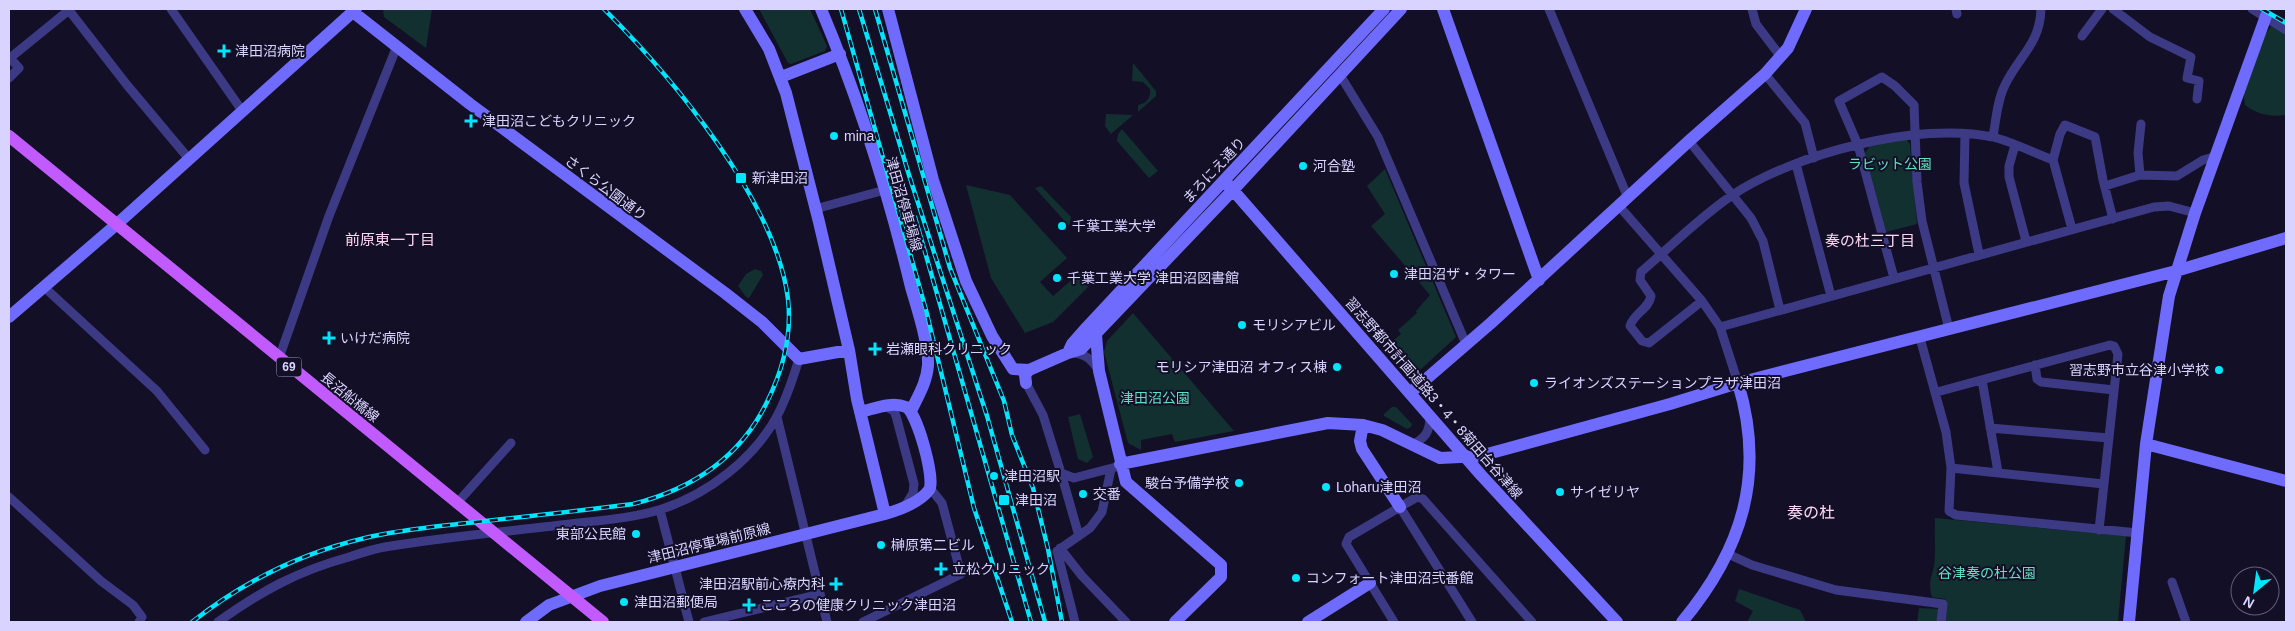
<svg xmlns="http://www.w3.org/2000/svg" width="2295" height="631" font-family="Arial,'Noto Sans JP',sans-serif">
<rect width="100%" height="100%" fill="#130f26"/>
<!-- green -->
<path fill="#12302f" d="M383,9h49l-6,39 -42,-31z
M759,9h51l17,37 -2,5 -34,13 -3,-1z
M2272,25l14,8v82c-16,2 -28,0 -41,-10l-2,-15 20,-52z
M1133,63l23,28v5l-18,16v-7c9,-1 13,-8 12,-16l-7,-7 -11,-1z
M1106,114l27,1 -22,19 -6,-8z
M1122,129l36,42 -9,7 -32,-37 1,-7z
M1905,138l5,6 7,80 -31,8 -21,-79 5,-7z
M1385,169l71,168 -38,35 -7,-1 -23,-26 13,-11 -3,-4 19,-17 -1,-2 14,-16 -59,-69 14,-12 -18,-28z
M966,185l44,10 57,63 -27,24 13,14 28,-24 11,11 -39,39 -28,11 -34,-55z
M1041,186l30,31 -2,9 -34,-38z
M755,269l6,2 2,4 -14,23 -3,-1 -8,-11 8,-12z
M1133,313l101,118 -59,11 -3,-8 -31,6v10l-13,-7 -24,-91 3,-11z
M1392,407h4l16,17 -1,3 -4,2 -23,-13v-2z
M1080,414l13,43 -6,6 -9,-4 -10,-42z
M1935,518l191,18 -8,86h-174l1,-23 -13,-2c-4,-13 -1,-18 2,-31 2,-15 0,-32 1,-48z
M1739,589l61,21 6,12h-59l6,-11 -18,-10z
M1919,608l20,1 -2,13h-20z"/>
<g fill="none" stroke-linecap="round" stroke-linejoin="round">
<!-- street -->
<path stroke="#3d3a85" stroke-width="9" d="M68,9l59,76 62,74
M171,9l72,103
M1549,9l79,189
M1752,9l4,15 25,33
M1956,9l1,5
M2113,9l37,28 41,20 -4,21 12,3 -2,18
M2252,9l34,21
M2082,36l20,-27
M1765,74l40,49 9,35
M1340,75l38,62 88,207
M9,78l10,-10 -9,-10 59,-48
M1965,134l-1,49 15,71
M1993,137c3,-17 4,-36 12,-52 14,-29 35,-41 36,-76
M1689,141l62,77 12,23 17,69
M2015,145l-6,21v11l17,64
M1796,164l35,132
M2140,175l-2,-22 3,-29
M2105,186l35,-11 37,1 26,-16 14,-4
M1619,206l83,95 18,26 18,56
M815,209l70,-19
M2072,229l-19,-69 7,-26 5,-9 30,12 8,43 10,39
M1894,278l-36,-133 -19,-44 43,-24 13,9 19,19 3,77 5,39 27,108
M44,287l113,104 48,59
M1702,301l-53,42 -7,-2 -12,-15c4,-13 19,-17 21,-30l-11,-16 1,-8c29,-25 58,-54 90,-76 62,-42 187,-75 262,-59 20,5 41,16 60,23
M1720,327l434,-120 15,-1 26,7
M1920,338l26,94 5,36 -2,43 7,4 182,18
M1073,353c12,1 19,6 25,17
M279,358l50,-142 68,-170
M2035,365l2,14 4,3 73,8
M1982,380l16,92
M1026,383l17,32 18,58 13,5 42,-11
M1937,392l173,-47 4,1 4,8 -19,176
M885,406l9,5 2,5 18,68 -1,9 -8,13
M777,417l50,205
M1990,428l119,10
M1411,445c14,-6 19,-13 19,-29
M1951,468l153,16
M1061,473l18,63
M9,497l92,84 32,24 9,12 -3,5
M457,503l54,-60
M1400,507l72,115
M660,510l29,112
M1060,548l22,28 44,46
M1728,554l24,11 84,25 107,14 -2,18
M2172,582l14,40
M218,622c43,-31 80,-51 131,-65 12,-4 24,-8 36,-10 58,-10 118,-15 176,-22 33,-4 70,-6 101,-16 46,-15 92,-50 115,-93 10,-18 16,-38 22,-57
M704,622l116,-28
M863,622l98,-48 -19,-71 -12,-15
M1075,622l-18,-71 33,-23 12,-16 9,-43
M1394,622l-48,-78 3,-7 68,-40 6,2 109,123"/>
<!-- secondary -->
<path stroke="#6f6bff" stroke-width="12" d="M745,9l24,40 17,44 33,129 30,128 8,49 28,115
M821,9c38,90 67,183 90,278 6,21 18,57 17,78 -1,17 -10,31 -17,46
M888,9l45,171 33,101 26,55 21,33 16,1 39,-17 13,-4 152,-159 168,-181
M1443,9l96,271
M353,12l117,92 255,189 37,29 37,37 50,-9
M781,77l59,-23
M1225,181l256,294 136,147
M9,317l108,-93 239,-215
M1096,335l3,36 27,111 95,83v12l-46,45
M1068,353l4,-9 15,-17 297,-318
M1026,383l-1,-8 4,-5
M1410,393l81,-70 198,-182 76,-67 23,-26 18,-39
M1363,425l-3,16 2,8 38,58
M2146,444l140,37
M1120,464l208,-41 35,2 19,5 58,28 40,-2 190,-52 68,-21 438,-112 110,-33
M526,622l23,-17 51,-19 285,-72c14,-4 35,-12 44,-24 7,-9 -12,-78 -23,-83 -15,-6 -32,2 -46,5
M1308,622l62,-39
M1682,622c60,-72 84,-147 56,-239
M2129,622l17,-178 23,-148 26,-83 71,-197"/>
<!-- primary -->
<path stroke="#c25bff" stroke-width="12" d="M9,136l594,486"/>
<!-- rail casing -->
<g stroke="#00e5ff" stroke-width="4.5">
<path id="rail" d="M841,9l85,301 48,198 38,114
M859,9l50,166 78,241 58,206
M875,9l75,259 54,133 8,34 21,53 15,61 14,73
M2262,9l24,14
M915,217l116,405
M192,622c51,-40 109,-69 173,-84 33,-8 68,-11 102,-15 55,-6 111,-12 166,-19 59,-15 107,-46 134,-102 16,-32 25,-67 21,-103 -12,-98 -116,-222 -184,-290"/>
</g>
<!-- rail -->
<use href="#rail" stroke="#130f26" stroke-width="2.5" stroke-dasharray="8" stroke-linecap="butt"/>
</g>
<!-- markers -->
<g fill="#00e5ff" stroke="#130f26" stroke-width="2">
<path d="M221.5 43.5h5v5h5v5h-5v5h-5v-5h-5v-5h5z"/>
<path d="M468.5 113.5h5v5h5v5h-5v5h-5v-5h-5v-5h5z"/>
<circle cx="834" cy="136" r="5"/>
<circle cx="1303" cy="166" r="5"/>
<rect x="735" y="172" width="12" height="12" rx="2.5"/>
<circle cx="1062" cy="226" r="5"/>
<circle cx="1394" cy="274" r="5"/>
<circle cx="1057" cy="278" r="5"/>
<circle cx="1242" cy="325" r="5"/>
<path d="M326.5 330.5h5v5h5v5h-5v5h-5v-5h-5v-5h5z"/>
<path d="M872.5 341.5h5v5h5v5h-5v5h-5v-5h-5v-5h5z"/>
<circle cx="1337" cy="367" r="5"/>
<circle cx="2219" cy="370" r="5"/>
<circle cx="1534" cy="383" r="5"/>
<circle cx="994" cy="476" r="5"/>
<circle cx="1239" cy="483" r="5"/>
<circle cx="1326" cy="487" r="5"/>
<circle cx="1560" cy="492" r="5"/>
<circle cx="1083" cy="494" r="5"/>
<rect x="998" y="494" width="12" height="12" rx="2.5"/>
<circle cx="636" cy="534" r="5"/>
<circle cx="881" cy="545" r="5"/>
<path d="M938.5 561.5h5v5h5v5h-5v5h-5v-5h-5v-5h5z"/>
<circle cx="1296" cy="578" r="5"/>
<path d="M833.5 576.5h5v5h5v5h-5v5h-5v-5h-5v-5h5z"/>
<circle cx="624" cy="602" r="5"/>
<path d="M746.5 597.5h5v5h5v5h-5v5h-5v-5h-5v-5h5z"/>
</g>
<g text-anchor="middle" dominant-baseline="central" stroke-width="4" stroke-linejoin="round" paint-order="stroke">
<!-- shield labels -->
<rect fill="#130f26" stroke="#9e99be" stroke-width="1" x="276.5" y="357.5" width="25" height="19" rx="4"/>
<g font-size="12" font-weight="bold" fill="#d9d4ff">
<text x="289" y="367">69</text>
</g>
<!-- poi labels -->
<g font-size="14" fill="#d9d4ff" stroke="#130f26" text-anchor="start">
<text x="235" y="51">津田沼病院</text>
<text x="482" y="121">津田沼こどもクリニック</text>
<text x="844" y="136">mina</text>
<text x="1313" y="166">河合塾</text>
<text x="752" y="178">新津田沼</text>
<text x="1072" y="226">千葉工業大学</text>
<text x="1404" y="274">津田沼ザ・タワー</text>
<text x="1067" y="278">千葉工業大学 津田沼図書館</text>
<text x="1252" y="325">モリシアビル</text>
<text x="340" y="338">いけだ病院</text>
<text x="886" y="349">岩瀬眼科クリニック</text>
<text x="1327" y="367" text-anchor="end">モリシア津田沼 オフィス棟</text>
<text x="2209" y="370" text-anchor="end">習志野市立谷津小学校</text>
<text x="1544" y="383">ライオンズステーションプラザ津田沼</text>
<text x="1004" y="476">津田沼駅</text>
<text x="1229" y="483" text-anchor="end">駿台予備学校</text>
<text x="1336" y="487">Loharu津田沼</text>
<text x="1570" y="492">サイゼリヤ</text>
<text x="1093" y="494">交番</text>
<text x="1015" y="500">津田沼</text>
<text x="626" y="534" text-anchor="end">東部公民館</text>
<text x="891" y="545">榊原第二ビル</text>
<text x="952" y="569">立松クリニック</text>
<text x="1306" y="578">コンフォート津田沼弐番館</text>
<text x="825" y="584" text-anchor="end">津田沼駅前心療内科</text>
<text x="634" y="602">津田沼郵便局</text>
<text x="760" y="605">こころの健康クリニック津田沼</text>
</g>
<!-- park labels -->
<g font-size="14" fill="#5fe0c0" stroke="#130f26">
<text x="1890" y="164">ラビット公園</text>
<text x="1155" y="398">津田沼公園</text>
<text x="1987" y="573">谷津奏の杜公園</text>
</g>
<!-- street labels -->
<g font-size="14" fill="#d9d4ff" stroke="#130f26">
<text transform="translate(1214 170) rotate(-47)">まろにえ通り</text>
<text transform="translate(606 188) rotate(37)">さくら公園通り</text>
<text transform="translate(904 204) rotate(74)">津田沼停車場線</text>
<text transform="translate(350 397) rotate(39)">長沼船橋線</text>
<text transform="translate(1434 398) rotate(49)">習志野都市計画道路3・4・8菊田台谷津線</text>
<text transform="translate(709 543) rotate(-14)">津田沼停車場前原線</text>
</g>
<!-- neighbourhood labels -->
<g font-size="15" fill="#ffd6f0" stroke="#130f26">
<text x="390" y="239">前原東一丁目</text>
<text x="1870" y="240">奏の杜三丁目</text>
</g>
<!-- quarter labels -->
<g font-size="16" fill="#ffd6f0" stroke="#130f26">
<text x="1811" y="512">奏の杜</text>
</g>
</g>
<!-- border -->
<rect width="2295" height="631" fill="none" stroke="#d9d4ff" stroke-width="20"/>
<!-- north arrow -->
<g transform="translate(2255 591) rotate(209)"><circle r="24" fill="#130f26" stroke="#625e7d"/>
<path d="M0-4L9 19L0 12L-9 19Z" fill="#00e5ff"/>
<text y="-8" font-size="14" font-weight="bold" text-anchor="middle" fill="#d9d4ff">N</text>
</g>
</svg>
